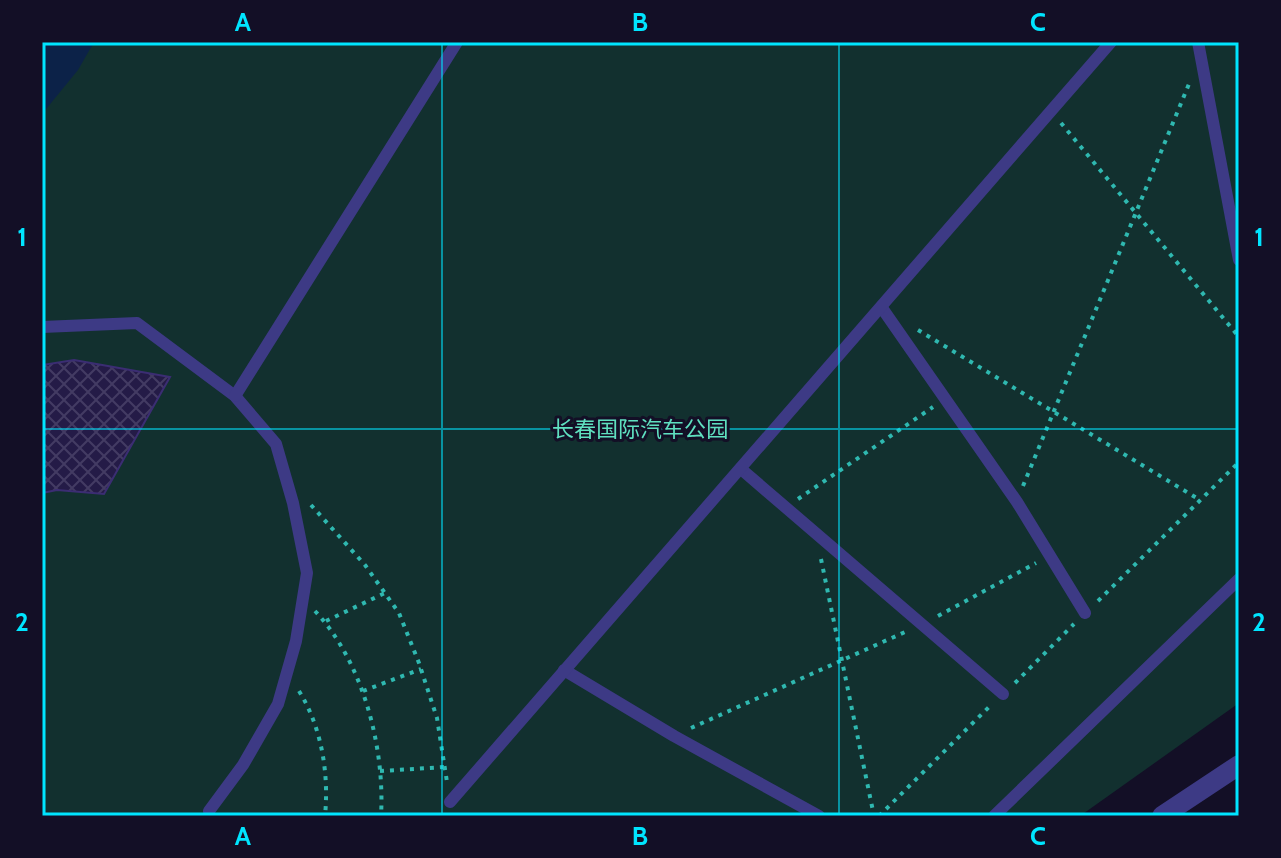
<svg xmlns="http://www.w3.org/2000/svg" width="1281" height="858" viewBox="0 0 1281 858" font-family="Cabin,'Noto Sans SC',sans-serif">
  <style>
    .green { fill: #12302f }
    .water { fill: #0c2248 }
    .building { fill: url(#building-cross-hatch); stroke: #3b2d73; stroke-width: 2 }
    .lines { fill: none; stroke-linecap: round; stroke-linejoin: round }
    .path { stroke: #2fb8b0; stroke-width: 4; stroke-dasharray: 4 6; stroke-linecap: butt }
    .service { stroke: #3d3a85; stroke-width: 12 }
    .tertiary { stroke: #3d3a85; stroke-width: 20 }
    .grid { fill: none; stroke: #00e5ff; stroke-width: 2; stroke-opacity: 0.55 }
    .labels { text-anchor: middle; stroke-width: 6; stroke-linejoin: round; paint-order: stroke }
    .park-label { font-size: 22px; fill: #5fe0c0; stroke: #130f26 }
    .neatline { fill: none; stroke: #00e5ff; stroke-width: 3 }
    .grid-label { font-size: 26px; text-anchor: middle; font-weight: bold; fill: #00e5ff }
  </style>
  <defs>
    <pattern id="building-cross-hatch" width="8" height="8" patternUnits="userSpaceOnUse" patternTransform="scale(2)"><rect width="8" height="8" fill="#241b47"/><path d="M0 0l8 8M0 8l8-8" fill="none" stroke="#433b63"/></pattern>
  </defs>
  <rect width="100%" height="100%" fill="#130f26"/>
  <path class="green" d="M42 42H1239V703L1080 816H42Z"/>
  <path class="water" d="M42 42H94L78 70 42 114Z"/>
  <path class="building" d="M74 360 170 377 104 494 57 490 42 493V365Z"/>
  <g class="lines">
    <g class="path">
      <path d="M1061 123 1239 337"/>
      <path d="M918 330 1200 500"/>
      <path d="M1023 486 1189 84"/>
      <path d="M798 499 933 407"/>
      <path d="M311 505 365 565 399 613 419 663 437 718 447 782"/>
      <path d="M821 559 874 816"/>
      <path d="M1098 601 1239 462"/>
      <path d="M315 611C363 662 385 747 381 816"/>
      <path d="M938 616 1036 563"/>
      <path d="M326 621 385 593"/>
      <path d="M1015 683 1074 624"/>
      <path d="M299 691C322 728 329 774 325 816"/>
      <path d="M363 691 421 669"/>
      <path d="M691 728 905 632"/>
      <path d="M380 771 445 767"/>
      <path d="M879 816 991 705"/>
    </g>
    <g class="service">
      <path d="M1198 42 1239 260"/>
      <path d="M882 308 1017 502 1085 613"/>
      <path d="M42 327 137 323 235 396 276 444 293 503 307 573 296 641 278 704 243 765 209 811"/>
      <path d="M235 396 457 42"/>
      <path d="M741 469 1003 694"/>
      <path d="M564 670 674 736 819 816"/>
      <path d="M450 802 1111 42"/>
      <path d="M994 816 1239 579"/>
    </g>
    <path class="tertiary" d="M1162 816 1239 765"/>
  </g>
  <path class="grid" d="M442 42V816M839 42V816M42 429H1239"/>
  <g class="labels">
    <g class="park-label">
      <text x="640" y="437">长春国际汽车公园</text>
    </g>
  </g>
  <rect width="1281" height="858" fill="none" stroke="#130f26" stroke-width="88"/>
  <rect x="44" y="44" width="1193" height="770" class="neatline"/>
  <g class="grid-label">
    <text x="243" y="31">A</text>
    <text x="640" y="31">B</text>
    <text x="1038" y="31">C</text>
    <text x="22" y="246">1</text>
    <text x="1259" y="246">1</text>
    <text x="22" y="631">2</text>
    <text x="1259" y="631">2</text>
    <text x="243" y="845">A</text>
    <text x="640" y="845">B</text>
    <text x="1038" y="845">C</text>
  </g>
</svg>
